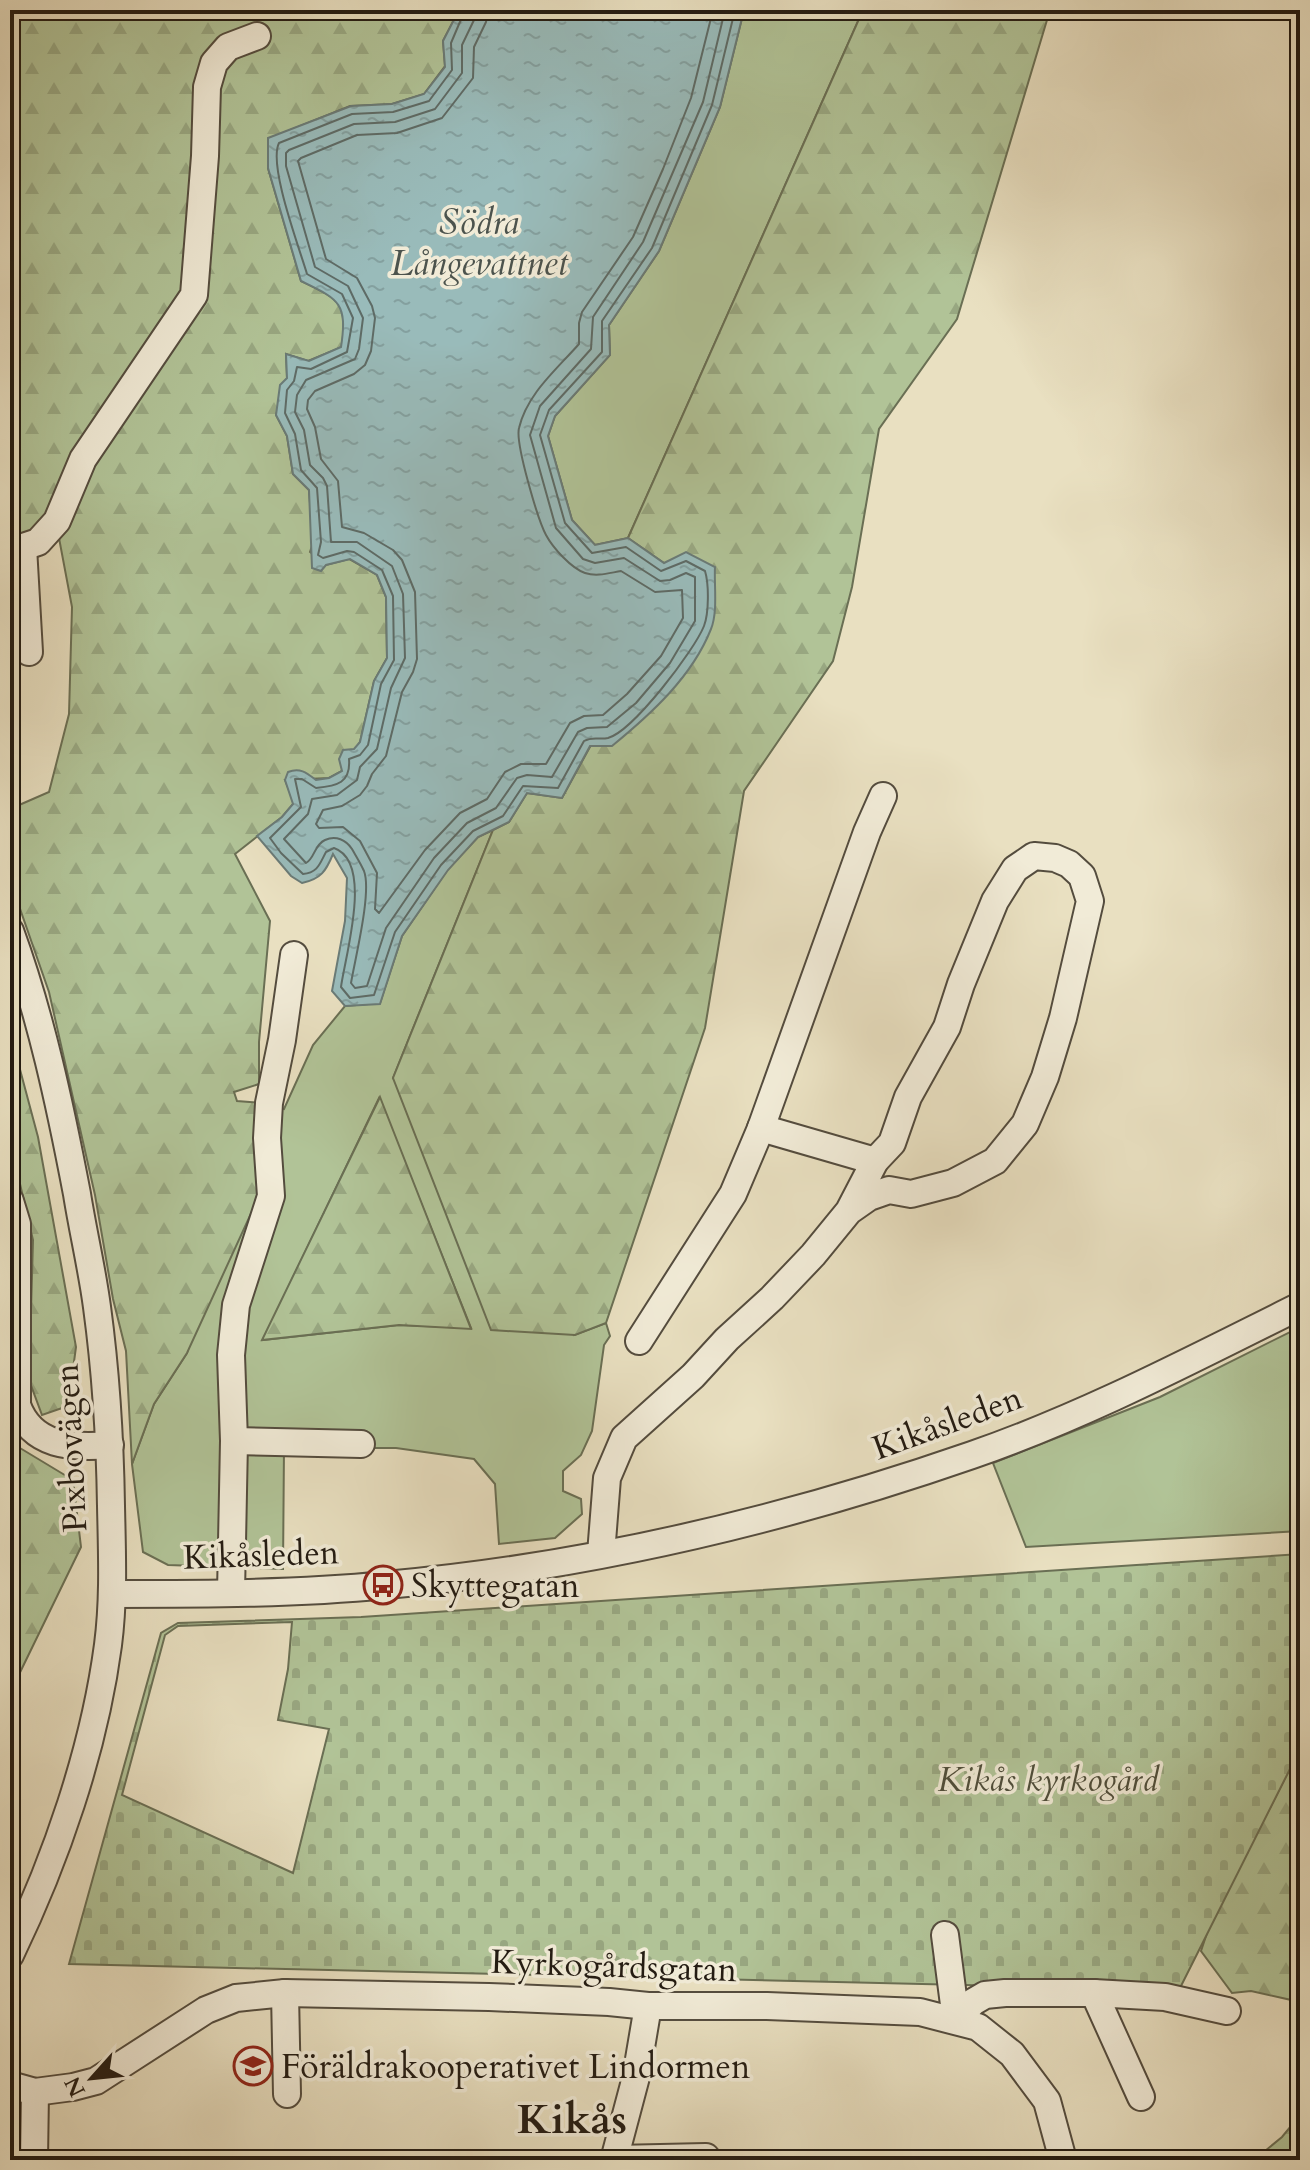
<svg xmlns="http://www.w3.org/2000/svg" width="1310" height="2170" viewBox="0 0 1310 2170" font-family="Cardo,serif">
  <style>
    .green { fill: #b1c397; stroke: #6a6f54; stroke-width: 2; fill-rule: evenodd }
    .forest { fill: url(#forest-firs); stroke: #6a6f54; stroke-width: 2 }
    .cemetery { fill: url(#cemetery-stones); stroke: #6a6f54; stroke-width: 2; fill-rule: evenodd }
    .water { fill: url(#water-ripples); stroke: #6a7b77; stroke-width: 2 }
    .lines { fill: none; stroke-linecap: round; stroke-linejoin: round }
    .shore { stroke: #5e6b66; stroke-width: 2 }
    .minor-casing { stroke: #544c3e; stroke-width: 30 }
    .minor { stroke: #f1ebd7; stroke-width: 26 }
    .labels { text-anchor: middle; stroke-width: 7; stroke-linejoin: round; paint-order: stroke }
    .street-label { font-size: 34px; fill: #231b12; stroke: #f1ebd7 }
    .poi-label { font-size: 34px; fill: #231b12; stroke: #f1ebd7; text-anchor: start }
    .park-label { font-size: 34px; font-style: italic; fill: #4e4d3a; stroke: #f1ebd7 }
    .water-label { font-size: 36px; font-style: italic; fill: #4c534d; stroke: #f1ebd7 }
    .district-label { font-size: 42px; font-weight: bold; fill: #231b12; stroke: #f1ebd7 }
  </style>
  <defs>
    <pattern id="forest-firs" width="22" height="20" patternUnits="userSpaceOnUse" patternTransform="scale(2)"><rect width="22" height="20" fill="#b1c397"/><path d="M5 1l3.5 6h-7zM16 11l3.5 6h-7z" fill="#98a781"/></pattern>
    <pattern id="cemetery-stones" width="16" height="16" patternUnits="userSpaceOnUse" patternTransform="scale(2)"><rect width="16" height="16" fill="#b1c397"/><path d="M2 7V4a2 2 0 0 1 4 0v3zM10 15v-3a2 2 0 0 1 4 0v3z" fill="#98a781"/></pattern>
    <pattern id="water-ripples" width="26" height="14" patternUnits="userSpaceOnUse" patternTransform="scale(2)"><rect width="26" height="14" fill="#99bbba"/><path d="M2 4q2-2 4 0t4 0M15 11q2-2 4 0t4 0" fill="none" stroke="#84a09f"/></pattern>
  </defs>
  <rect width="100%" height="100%" fill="#e9e0c1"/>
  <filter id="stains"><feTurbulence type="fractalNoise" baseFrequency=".0025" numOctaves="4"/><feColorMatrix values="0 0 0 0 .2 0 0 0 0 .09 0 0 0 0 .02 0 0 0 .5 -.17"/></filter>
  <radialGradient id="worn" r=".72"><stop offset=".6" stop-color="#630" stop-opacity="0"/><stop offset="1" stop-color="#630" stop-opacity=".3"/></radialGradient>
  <g class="green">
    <path d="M744 10H863L628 538 595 545 572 520 548 436 555 416 610 355 609 325 659 251 720 107Z"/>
    <path d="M493 830 393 1078 574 1335 606 1323 610 1336 604 1345 592 1431 581 1455 563 1471V1491L581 1499 582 1514 555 1538 499 1544 495 1484 474 1459 396 1448H284L283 1569 168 1565 143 1552 132 1464 154 1404 187 1353 264 1103 284 1109 313 1045 345 1006 380 1003 402 936 448 869 478 837ZM379 1098 471 1328 399 1325 263 1340Z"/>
    <path d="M1300 1327V1531L1026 1547 993 1463 1160 1397Z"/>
  </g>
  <g class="forest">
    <path d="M10 10H459L443 41 445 66 424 94 392 104 350 106 268 139V168L301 281C340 300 347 301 342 347L308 361 286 354 287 378 276 415 287 436 293 474 309 490 313 543 310 552 326 565 349 559 377 575 386 597 387 658 374 681 360 742 342 771 329 778 285 780 294 803 282 817 235 854 270 921 259 1042V1084L234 1092 237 1101 264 1103 259 1196 187 1353 154 1404 132 1464 126 1351 113 1299 95 1195 49 992 10 880V809L49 792 69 714 72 607 59 538H10Z"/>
    <path d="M863 10H1050L957 319 879 429 852 587 833 661 744 791 705 1028 606 1323 575 1335 491 1330 393 1078 493 830 509 822 527 793 562 798 591 745 664 563 628 538Z"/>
    <path d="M10 1032 38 1137 76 1347 68 1406 42 1415 29 1380 33 1240 17 1171 10 1164Z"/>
    <path d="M380 1097 471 1329 399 1325 262 1340Z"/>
    <path d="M10 1442 73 1480 81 1547 10 1693Z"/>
    <path d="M1300 1749V2015L1291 2000 1251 1991 1232 1993 1201 1951 1209 1927Z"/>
    <path d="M1300 2115V2160H1254L1282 2137Z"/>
  </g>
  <path class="cemetery" d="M1300 1554V1749L1179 1990 69 1964 161 1633 178 1623 361 1617ZM292 1622 288 1669 278 1720 329 1729 293 1873 122 1795 165 1635 178 1626Z"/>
  <path class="water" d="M459 10H744L720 107 659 251 609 325 610 355 555 416 548 436 572 520 595 545 628 538 664 563 686 552 715 567C714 585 718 612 711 629 692 677 651 714 612 746H590L562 798 527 793 509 822 478 837 448 870 402 936 380 1004 345 1006 332 991 345 921 347 878 333 854C326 871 321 879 302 883L291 876 257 836 282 817 293 804 285 780 288 772C300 767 307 773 316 780L329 778 342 771 339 759 343 750 354 749 360 742 374 681 387 658 386 597 377 575 350 559 326 565 321 571 312 568 309 490 293 474 287 436 276 415 280 385 287 378 286 354 309 361 341 347C348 302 338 299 301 281L268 168V138L351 106 392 104 424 94 445 67 443 41Z"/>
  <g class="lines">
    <g class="shore">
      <path d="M465 10 451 43 452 70 429 101 393 112 352 114 279 143C268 165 299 247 307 274L342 294 353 318 347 352 311 369 297 367 294 381 287 390 285 413 295 434 301 470 317 488 321 542 318 555 323 558 347 551 354 552 382 570 393 596 394 660 381 684 368 745 360 755 349 759C351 783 337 786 316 788L302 779H295L301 807 270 838 281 853 303 874C318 873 320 863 326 852L334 848C374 862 345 956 341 987L350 998 374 995 395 932 441 865 473 831 503 816 523 786 558 788 584 741C593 736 599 740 608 738 633 731 694 651 704 626 709 613 709 584 705 571L686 561 661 571 626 547 592 553 565 523 540 435 549 410 602 352V321L652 248 712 105 735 10"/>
      <path d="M475 10 474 20 462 45V73L435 109 395 122 354 124 289 150 286 153V166L315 267 348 286 363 318 359 349 355 359 306 380 297 395 295 412 304 430 310 465 323 478 327 486 331 542H357L392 566 403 594 405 658 391 688 377 749 360 767 357 780 337 795 312 799 308 814 284 839 306 863C315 858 314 845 325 840 336 835 346 840 352 849 356 856 361 864 364 871 372 892 355 959 351 983L355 988 367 986 386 928 434 858 467 823 496 808 517 778 527 775 552 777 578 732 587 728 607 727 636 703 670 663 695 621V577L686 573 670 580 660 581 624 558 595 563 583 559 556 528 530 435 540 406 591 349 593 317 643 242 703 102 725 10"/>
      <path d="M488 10 486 22 474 47 473 78 442 118 397 133 357 135 301 158 298 161 326 259 357 278 372 306 375 318 371 351 365 365 354 374 315 391 308 400 307 409 315 427 321 459 338 481 342 527 364 533 393 550 402 560 415 592 417 659 413 672 402 692 386 756 372 774 367 786 360 795 342 806 323 810 316 824 319 828 343 827 360 841 377 873 375 909 379 913 425 850 460 813 487 799 505 772 521 764H546L570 723 584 716 603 715 627 694 661 656 683 618 682 590 655 592 621 571C609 573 597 577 585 573 571 568 553 548 546 535 538 520 515 443 519 428 527 394 556 370 579 344V323L582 312 633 237 663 169 691 98 713 10"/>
    </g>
    <defs>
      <g id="minor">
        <path d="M23 547 29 652"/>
        <path d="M10 548 17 549 38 542 57 521 83 459 194 295 205 156 207 87 214 63 228 47 257 36"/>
        <path d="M10 931C41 1016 60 1105 77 1194 83 1232 92 1269 97 1307 106 1373 110 1440 111 1506 112 1553 114 1599 108 1645 94 1750 56 1860 10 1955"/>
        <path d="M761 1128 875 1161"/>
        <path d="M10 1201 17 1224V1405C32 1447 72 1448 110 1445"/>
        <path d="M639 1341 733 1194 761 1128 867 832 883 796"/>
        <path d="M234 1441 361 1444"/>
        <path d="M601 1554 607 1478 624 1438 693 1376 727 1339 772 1298 813 1255 849 1211 875 1161 892 1143 908 1097 947 1027 961 984 995 901 1015 869 1034 856 1055 858 1069 864 1082 876 1090 901 1063 1018 1045 1077 1025 1124 995 1161 953 1183 911 1194 889 1190 869 1197 849 1211"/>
        <path d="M231 1593 234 1441 231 1355 236 1305 271 1196 267 1138 269 1103 282 1040 294 955"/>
        <path d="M112 1594C203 1594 295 1594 386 1585 586 1567 782 1521 972 1455 1085 1416 1193 1359 1300 1306"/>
        <path d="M945 1935 956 2020"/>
        <path d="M285 1993 287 2094"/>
        <path d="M1094 1993 1141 2097"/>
        <path d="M956 2020 973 2002 985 1995 1005 1993H1094L1165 1997 1227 2011"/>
        <path d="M10 2085 35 2092 73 2087 96 2081 206 2010 236 1998 285 1993 489 1997 609 2002 648 2006H767L920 2012 978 2027 1012 2054 1047 2101 1063 2160"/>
        <path d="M615 2159 706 2157"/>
        <path d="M34 2160 35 2092"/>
        <path d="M614 2160 636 2077 648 2006"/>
      </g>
    </defs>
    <use href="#minor" class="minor-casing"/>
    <use href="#minor" class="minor"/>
  </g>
  <defs>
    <symbol id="bus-ring" viewBox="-11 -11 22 22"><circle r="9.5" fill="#f1ebd7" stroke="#8f2418" stroke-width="1.5"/><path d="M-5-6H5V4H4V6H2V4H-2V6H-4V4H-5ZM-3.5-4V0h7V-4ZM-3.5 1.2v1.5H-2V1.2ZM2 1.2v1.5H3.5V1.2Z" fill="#8f2418"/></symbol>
    <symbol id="school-ring" viewBox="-11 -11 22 22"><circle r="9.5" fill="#f1ebd7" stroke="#8f2418" stroke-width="1.5"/><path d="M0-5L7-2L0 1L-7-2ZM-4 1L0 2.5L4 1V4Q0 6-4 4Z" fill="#8f2418"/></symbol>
  </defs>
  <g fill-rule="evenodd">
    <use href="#bus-ring" x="361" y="1563" width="44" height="44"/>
    <use href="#school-ring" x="231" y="2044" width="44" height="44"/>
  </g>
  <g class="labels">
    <g class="street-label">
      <text transform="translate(947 1422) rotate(-20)" y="12">Kikåsleden</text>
      <text transform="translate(70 1448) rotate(-93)" y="12">Pixbovägen</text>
      <text transform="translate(261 1554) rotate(-2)" y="12">Kikåsleden</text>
      <text transform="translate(614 1965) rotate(2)" y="12">Kyrkogårdsgatan</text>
    </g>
    <g class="poi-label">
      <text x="411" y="1597">Skyttegatan</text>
      <text x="281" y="2078">Föräldrakooperativet Lindormen</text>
    </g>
    <g class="park-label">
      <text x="1048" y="1791">Kikås kyrkogård</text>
    </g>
    <g class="water-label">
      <text x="479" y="234">Södra<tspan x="479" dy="41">Långevattnet</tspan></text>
    </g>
    <g class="district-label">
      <text x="572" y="2133">Kikås</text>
    </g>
  </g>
  <rect width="1310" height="2170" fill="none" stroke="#e9e0c1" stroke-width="40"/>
  <rect x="12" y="12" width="1286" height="2146" fill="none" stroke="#231b12" stroke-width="4"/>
  <rect x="20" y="20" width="1270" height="2130" fill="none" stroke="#231b12" stroke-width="2"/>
  <g transform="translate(92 2078) rotate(243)" stroke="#f1ebd7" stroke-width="6" paint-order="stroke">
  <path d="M0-6L14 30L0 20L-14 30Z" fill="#231b12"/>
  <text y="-12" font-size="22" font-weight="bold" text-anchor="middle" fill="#231b12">N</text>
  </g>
  <rect width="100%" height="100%" filter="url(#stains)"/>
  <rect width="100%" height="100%" fill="url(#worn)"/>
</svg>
